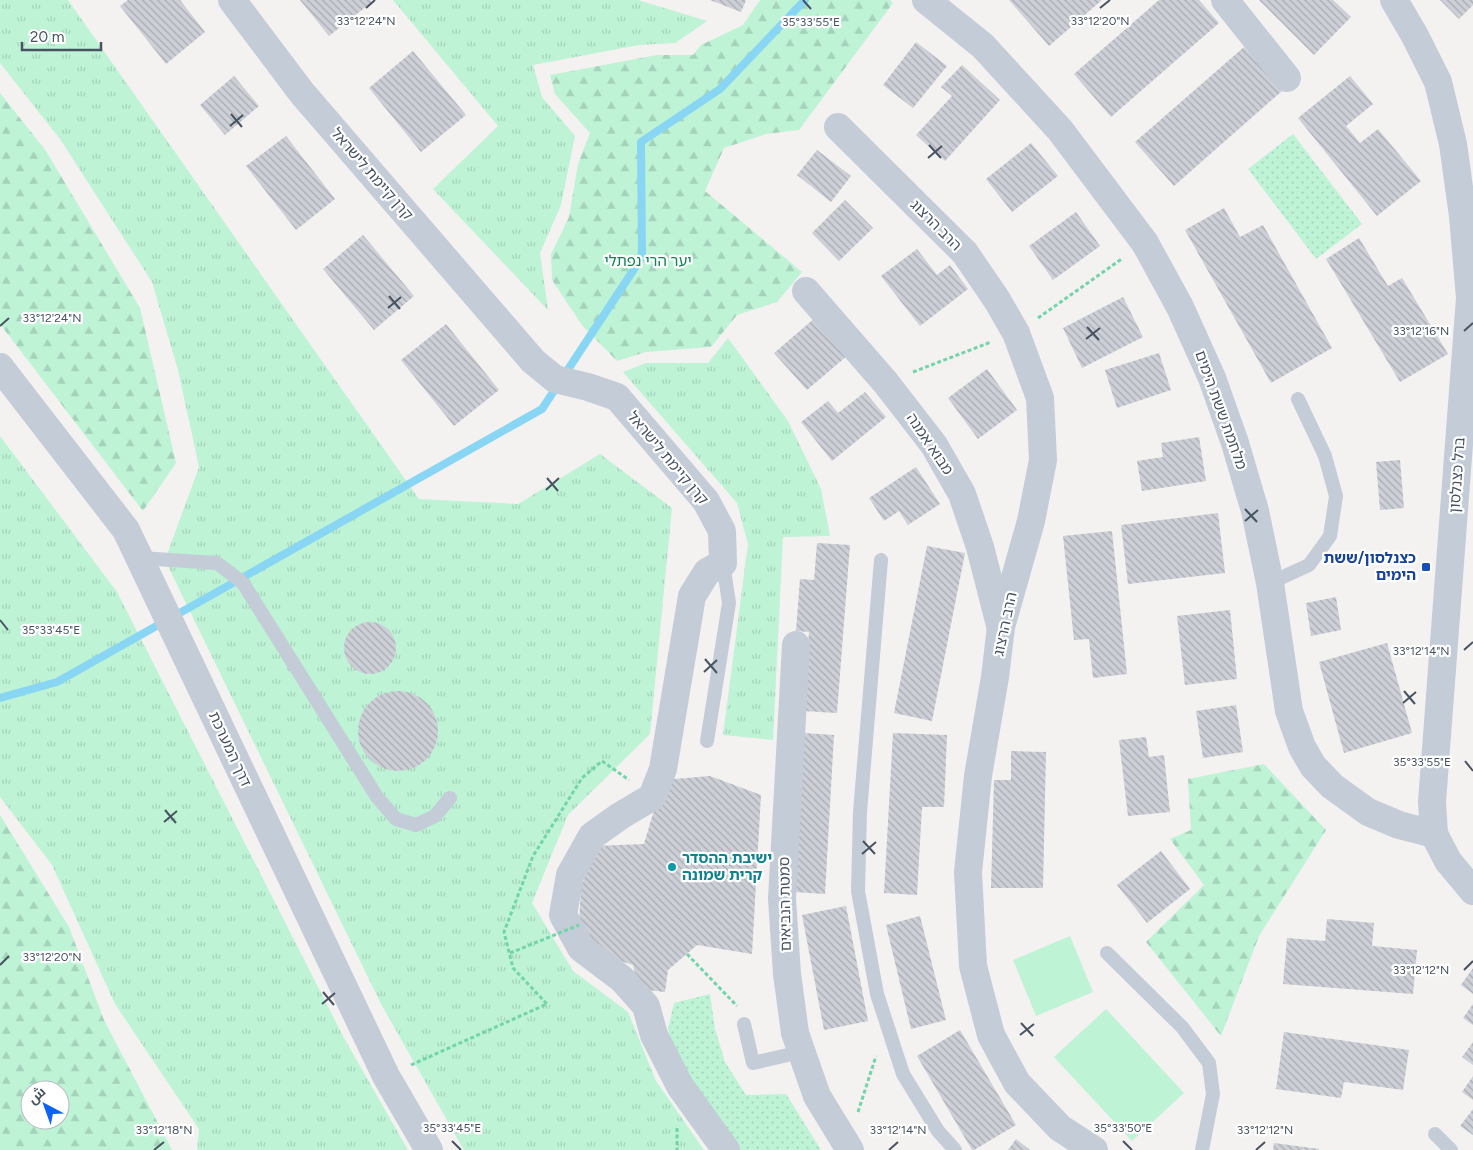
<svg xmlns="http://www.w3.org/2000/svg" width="1473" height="1150" viewBox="0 0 1473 1150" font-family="Figtree,Cairo,'Noto Sans Hebrew',sans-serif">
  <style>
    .grass { fill: url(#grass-tufts) }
    .forest { fill: url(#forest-firs); fill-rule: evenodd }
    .park { fill: url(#park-dots) }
    .pitch { fill: #bef3d6 }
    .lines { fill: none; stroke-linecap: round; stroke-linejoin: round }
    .stream { stroke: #88d6f3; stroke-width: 8 }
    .building { fill: url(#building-back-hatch) }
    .path { stroke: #73d4aa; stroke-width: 3; stroke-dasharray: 4 2.5; stroke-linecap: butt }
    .lane { stroke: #c4ccd7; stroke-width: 14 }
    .street { stroke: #c4ccd7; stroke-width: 28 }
    .path-bridge { stroke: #73d4aa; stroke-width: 3; stroke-dasharray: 4 2.5; stroke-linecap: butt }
    .ticks { fill: none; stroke: #475360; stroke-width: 2 }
    .transit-dot { fill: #1a4fb4; stroke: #fff; stroke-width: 2 }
    .culture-dot { fill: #0f9aa8; stroke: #fff; stroke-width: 2 }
    .labels { text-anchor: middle; stroke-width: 4.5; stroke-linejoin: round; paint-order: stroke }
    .street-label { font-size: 15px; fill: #475360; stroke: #fff }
    .park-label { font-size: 15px; fill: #118351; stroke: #fff }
    .transit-label { font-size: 15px; font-weight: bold; fill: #164399; stroke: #fff; text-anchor: end }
    .culture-label { font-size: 15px; font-weight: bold; fill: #0d838f; stroke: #fff; text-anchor: start }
    .ticks-label { font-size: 12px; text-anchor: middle; fill: #475360; stroke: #fff; stroke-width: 4.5; stroke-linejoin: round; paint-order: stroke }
  </style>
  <defs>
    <pattern id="grass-tufts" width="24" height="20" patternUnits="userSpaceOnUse" patternTransform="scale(1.25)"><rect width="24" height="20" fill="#bef3d6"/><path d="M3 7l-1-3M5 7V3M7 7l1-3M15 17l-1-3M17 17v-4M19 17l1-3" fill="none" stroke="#a5d2ba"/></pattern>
    <pattern id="forest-firs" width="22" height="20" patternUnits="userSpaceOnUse" patternTransform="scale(1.25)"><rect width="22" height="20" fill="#bef3d6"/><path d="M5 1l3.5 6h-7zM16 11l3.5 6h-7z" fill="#a5d2ba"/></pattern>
    <pattern id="park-dots" width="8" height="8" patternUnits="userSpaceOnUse" patternTransform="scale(1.25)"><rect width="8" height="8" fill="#bef3d6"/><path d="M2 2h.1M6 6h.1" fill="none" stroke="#a5d2ba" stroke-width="1.8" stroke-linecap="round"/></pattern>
    <pattern id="building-back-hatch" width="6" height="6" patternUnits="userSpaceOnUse" patternTransform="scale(1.25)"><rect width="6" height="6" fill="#cdd0d6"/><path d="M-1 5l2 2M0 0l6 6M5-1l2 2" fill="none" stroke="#a8abb1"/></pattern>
  </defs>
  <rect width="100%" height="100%" fill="#f4f1f1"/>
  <g class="grass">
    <path d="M0 0H68L419 499 518 504 600 454 672 508 650 734 568 815 532 903 573 971 628 1012 656 1081 704 1150H464L381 1004 165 560 199 467 178 370 152 282 60 139 0 63Z"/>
    <path d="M393 0H638L707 21 675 43 639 45 533 65 542 97 575 136 561 205 540 253 548 310 433 189 498 126Z"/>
    <path d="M728 338 788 421 821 489 830 536 783 537 773 740 723 735 748 544 737 503 623 372 646 363H708Z"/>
    <path d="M0 436 117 592 344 1038 408 1150H197L199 1129 115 1004 52 865 0 797Z"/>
  </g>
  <g class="forest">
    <path d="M760 0H890L893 3 799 130 766 134 724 148 705 191 802 272 777 302 737 315 711 347 646 352 617 361 582 325 552 280 551 254 569 217 578 164 590 133 555 94 550 75 657 55H693L701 45 743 25Z"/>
    <path d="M0 93 46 151 140 308 176 463 143 511 0 324Z"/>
    <path d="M1264 764 1326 830 1259 936 1221 1036 1146 942 1204 885 1170 839 1191 830 1188 779Z"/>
    <path d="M0 815 69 927 104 1020 172 1150H0ZM30 1090H60V1120H30Z"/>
  </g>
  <g class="park">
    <path d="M1293 134 1362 224 1316 259 1248 169Z"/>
    <path d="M710 994 715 1029 725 1062 746 1095 786 1094 821 1150H736L680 1072 668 1029 674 1003Z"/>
  </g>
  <g class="pitch">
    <path d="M1070 936 1093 992 1036 1016 1013 960Z"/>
    <path d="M1106 1009 1184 1093 1132 1141 1054 1057Z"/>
  </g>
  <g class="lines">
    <path class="stream" d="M0 698 57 682 542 409 642 257 641 142 720 89 805 0"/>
  </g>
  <g class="building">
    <path d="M128 0H180L205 32 166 64 120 6Z"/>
    <path d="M300 0H370L372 2 329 36Z"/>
    <path d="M710 0H746L741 12Z"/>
    <path d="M1009 0H1102L1049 46Z"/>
    <path d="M1159 0H1199L1219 23 1111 117 1074 74Z"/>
    <path d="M1259 0H1333L1351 17 1314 55Z"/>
    <path d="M1440 0H1473V5L1459 19Z"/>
    <path d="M916 42 947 66 913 108 883 85Z"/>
    <path d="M1244 47 1282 91 1174 186 1135 142Z"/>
    <path d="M413 51 466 115 421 152 369 88Z"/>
    <path d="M962 65 1000 100 945 161 916 135 952 96 941 87Z"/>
    <path d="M234 76 259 106 225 135 200 105Z"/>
    <path d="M1350 76 1373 104 1346 126 1360 143 1378 129 1421 181 1377 216 1298 118Z"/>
    <path d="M286 136 335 199 296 230 246 166Z"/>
    <path d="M1031 143 1058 176 1012 212 986 179Z"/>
    <path d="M817 150 851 176 831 202 797 175Z"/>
    <path d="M845 200 873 228 839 261 812 233Z"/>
    <path d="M1224 208 1240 237 1263 225 1332 348 1271 383 1185 230Z"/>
    <path d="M1076 212 1100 246 1053 280 1029 246Z"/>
    <path d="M363 235 414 296 374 330 323 269Z"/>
    <path d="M1359 238 1388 286 1402 278 1448 354 1400 382 1326 259Z"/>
    <path d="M917 249 937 275 950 265 968 289 920 326 881 276Z"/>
    <path d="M1123 297 1143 337 1082 368 1063 328Z"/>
    <path d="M816 317 848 355 807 390 774 353Z"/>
    <path d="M446 324 499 390 454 426 401 360Z"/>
    <path d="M1159 353 1171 390 1117 408 1105 370Z"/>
    <path d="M987 369 1017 410 978 439 948 398Z"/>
    <path d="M865 392 886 417 832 461 801 422 828 401 838 413Z"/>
    <path d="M1199 437 1206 481 1142 491 1137 461 1163 457 1161 443Z"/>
    <path d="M1400 460 1404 508 1380 510 1376 462Z"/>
    <path d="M916 467 940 504 908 525 899 511 884 521 869 498Z"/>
    <path d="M1218 513 1225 573 1128 584 1121 525Z"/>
    <path d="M1112 531 1127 674 1093 678 1089 639 1074 640 1063 536Z"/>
    <path d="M817 543 850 545 837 713 803 711 809 632 796 631 800 579 814 580Z"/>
    <path d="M927 546 965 553 932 721 894 713Z"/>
    <path d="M1336 597 1341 630 1311 636 1306 603Z"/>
    <path d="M1230 610 1237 679 1185 685 1177 616Z"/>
    <circle cx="370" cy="648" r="26"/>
    <path d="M1387 643 1412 733 1344 753 1319 662Z"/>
    <circle cx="398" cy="731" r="40"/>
    <path d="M1236 705 1243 752 1203 758 1196 711Z"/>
    <path d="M803 733 834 735 825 894 794 892Z"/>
    <path d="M893 733 947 735 944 807H922L917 895 884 893Z"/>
    <path d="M1146 737 1149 757 1164 755 1170 812 1128 816 1119 740Z"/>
    <path d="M1011 751 1046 752 1043 888H991L994 780H1011Z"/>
    <path d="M710 776 761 795 752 954 697 945 668 970 665 992 638 989 633 965 593 952 579 925 581 888 595 846 644 844 663 780Z"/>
    <path d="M1161 851 1190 889 1147 923 1117 885Z"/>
    <path d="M846 906 868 1021 824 1030 802 915Z"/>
    <path d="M920 916 946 1020 911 1029 886 925Z"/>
    <path d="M1327 919 1374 923 1372 946 1417 950 1413 994 1283 984 1287 938 1325 941Z"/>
    <path d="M1473 968V994L1461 985Z"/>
    <path d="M1473 1004V1025L1463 1018Z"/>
    <path d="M960 1030 1016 1125 974 1150H972L917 1056Z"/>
    <path d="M1284 1032 1409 1050 1403 1090 1344 1082 1341 1098 1276 1089Z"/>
    <path d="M1473 1042V1065L1462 1057Z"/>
    <path d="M1473 1076V1100L1462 1092Z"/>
    <path d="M1473 1109V1135L1460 1126Z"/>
    <path d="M1016 1139 1030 1150H1008Z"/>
    <path d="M1274 1143 1319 1149V1150H1273Z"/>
  </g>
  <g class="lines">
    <g class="path">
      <path d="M1038 318 1123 258"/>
      <path d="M913 372 991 342"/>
      <path d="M687 954 737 1006"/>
      <path d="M411 1065 547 1004 513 968 504 932 533 856 582 778 602 761 629 780"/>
      <path d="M858 1112 876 1056"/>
      <path d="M677 1128V1150"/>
    </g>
    <g class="lane">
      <path d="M140 558 217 563 243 583 377 797 396 819 416 825 435 816 450 798"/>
      <path d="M881 560 860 812 858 891 877 994 903 1074 938 1131 955 1150"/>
      <path d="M1270 583 1309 565 1330 536 1336 496 1325 456 1298 399"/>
      <path d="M707 741 729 603 723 563"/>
      <path d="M1107 953 1182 1027 1209 1063 1213 1094 1202 1150"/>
      <path d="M744 1024 753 1063 801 1052"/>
      <path d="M1435 1134 1451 1150"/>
    </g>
    <g class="street">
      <path d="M232 0 302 93 533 361 555 379 588 387 617 397 706 501 722 531 723 563 707 572 692 596 663 769 652 797 620 816 592 836 570 875 563 915 581 948 622 979 646 1006 654 1035 680 1086 726 1150"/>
      <path d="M926 0 983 46 1060 130 1145 243 1180 307 1212 378 1235 443 1255 511 1270 583 1289 711 1302 747 1313 766 1332 786 1368 812 1399 825 1434 834"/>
      <path d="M1225 0 1287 78"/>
      <path d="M1394 0 1415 36 1438 82 1453 144 1463 216 1470 298 1432 802 1434 834 1448 861 1473 891"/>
      <path d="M838 127 965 253 997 300 1016 333 1040 398 1043 460 1031 521 1001 627 995 677 978 776 968 872 973 966 991 1035 1017 1083 1060 1128 1094 1150"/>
      <path d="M806 291 886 383 934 445 962 494 980 547 1000 625"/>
      <path d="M0 367 126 530 386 1076 429 1150"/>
      <path d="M796 645 782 899 787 974 795 1033 817 1096 850 1150"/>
    </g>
    <path class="path-bridge" d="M510 953 579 925"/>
  </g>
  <path class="ticks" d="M803 0 811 9M366 8 375 0M1100 8 1110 0M231 114 242 127M230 126 243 115M929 145 941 158M928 158 942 146M389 296 400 309M388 308 401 297M0 326 9 318M1087 327 1099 340M1464 331 1473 323M1086 339 1100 328M547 478 558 491M546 490 559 478M1245 509 1257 522M1245 521 1258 510M0 620 8 630M1464 650 1473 642M705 659 717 673M704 672 717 660M1404 691 1415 704M1403 703 1416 692M1465 761 1473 771M165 810 176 823M164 822 177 811M863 841 875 854M862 854 876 842M0 965 9 956M1464 970 1473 961M323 992 334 1005M322 1004 335 993M1021 1023 1033 1036M1020 1035 1034 1024M452 1141 461 1150M1123 1141 1132 1150M154 1150 164 1142M889 1150 898 1142M1256 1150 1265 1142"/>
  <rect class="transit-dot" x="1421" y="562" width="10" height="10" rx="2.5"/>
  <circle class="culture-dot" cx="672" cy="867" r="5"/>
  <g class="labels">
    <g class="street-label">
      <text transform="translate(372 174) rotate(49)" y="5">קרן קיימת לישראל</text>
      <text transform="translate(936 225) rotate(45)" y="5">הרב הרצוג</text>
      <text transform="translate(1221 410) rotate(70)" y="5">מלחמת ששת הימים</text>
      <text transform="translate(930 444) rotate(56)" y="5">מבוא אמנה</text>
      <text transform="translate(668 458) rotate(50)" y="5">קרן קיימת לישראל</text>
      <text transform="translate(1457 475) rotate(-86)" y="5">ברל כצנלסון</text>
      <text transform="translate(1005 624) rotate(-78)" y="5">הרב הרצוג</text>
      <text transform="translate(230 749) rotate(65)" y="5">דרך המערכת</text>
      <text transform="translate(785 904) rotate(-91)" y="5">סמטת הנביאים</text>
    </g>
    <g class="park-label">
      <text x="648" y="266">יער הרי נפתלי</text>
    </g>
    <g class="transit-label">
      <text x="1416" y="563">כצנלסון/ששת<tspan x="1416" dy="17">הימים</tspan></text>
    </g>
    <g class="culture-label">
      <text x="682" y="863">ישיבת ההסדר<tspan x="682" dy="17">קרית שמונה</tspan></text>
    </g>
  </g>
  <g class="ticks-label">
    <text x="366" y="25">33°12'24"N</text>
    <text x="1100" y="25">33°12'20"N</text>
    <text x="811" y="26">35°33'55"E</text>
    <text x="52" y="322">33°12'24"N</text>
    <text x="1421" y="335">33°12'16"N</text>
    <text x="51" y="634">35°33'45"E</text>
    <text x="1421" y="655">33°12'14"N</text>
    <text x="1422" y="766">35°33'55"E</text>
    <text x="52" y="961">33°12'20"N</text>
    <text x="1421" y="974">33°12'12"N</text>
    <text x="452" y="1132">35°33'45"E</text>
    <text x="1123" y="1132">35°33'50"E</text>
    <text x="164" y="1134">33°12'18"N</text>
    <text x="898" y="1134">33°12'14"N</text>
    <text x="1265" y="1134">33°12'12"N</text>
  </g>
  <g transform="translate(45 1105) rotate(319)"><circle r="24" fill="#ffffff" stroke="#b5babf"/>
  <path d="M0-4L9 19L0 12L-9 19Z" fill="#0c62f3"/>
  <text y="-8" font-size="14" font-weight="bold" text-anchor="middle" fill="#475360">ش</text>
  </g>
  <path d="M22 42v8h79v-8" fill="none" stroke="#475360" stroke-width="2.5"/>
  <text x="30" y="42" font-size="15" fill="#475360" stroke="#ffffff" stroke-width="4" paint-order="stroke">20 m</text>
</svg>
